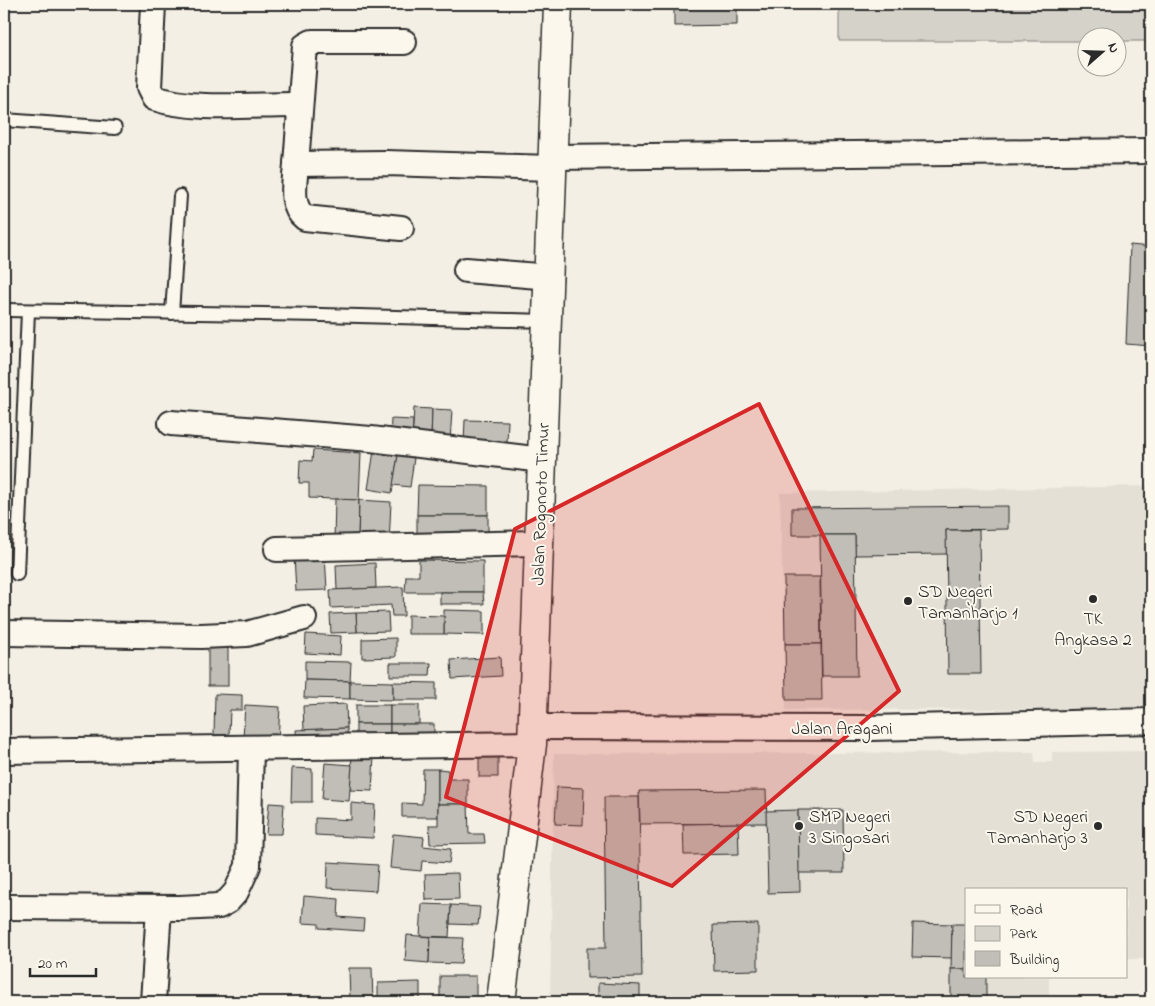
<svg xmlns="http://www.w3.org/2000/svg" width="1155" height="1006" viewBox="0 0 1155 1006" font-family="'Indie Flower',sans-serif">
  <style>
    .built { fill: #e4e0d6 }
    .green { fill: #d5d2c9; stroke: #807e7a }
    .building { fill: #c0beb6; stroke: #2b2b2b }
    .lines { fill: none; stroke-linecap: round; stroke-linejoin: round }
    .service-casing { stroke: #2b2b2b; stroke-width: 16 }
    .minor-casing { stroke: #2b2b2b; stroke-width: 28 }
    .secondary-casing { stroke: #2b2b2b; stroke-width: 31 }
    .service { stroke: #fbf7ec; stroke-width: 12 }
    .minor { stroke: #fbf7ec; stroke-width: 24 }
    .secondary { stroke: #fbf7ec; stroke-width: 28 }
    .marked { fill: #d62828; fill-opacity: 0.2; stroke: #d62828; stroke-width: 4; stroke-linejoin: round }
    .poi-dot { fill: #2b2b2b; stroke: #fbf7ec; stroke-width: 2 }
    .labels { text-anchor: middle; stroke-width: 4; stroke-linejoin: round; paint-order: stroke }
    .street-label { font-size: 18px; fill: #2b2b2b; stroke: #fbf7ec }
    .poi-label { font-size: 18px; fill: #2b2b2b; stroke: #fbf7ec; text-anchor: start }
  </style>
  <rect width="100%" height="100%" fill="#f3efe4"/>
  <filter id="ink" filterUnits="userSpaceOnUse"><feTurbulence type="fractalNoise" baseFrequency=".02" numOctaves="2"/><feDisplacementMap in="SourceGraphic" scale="10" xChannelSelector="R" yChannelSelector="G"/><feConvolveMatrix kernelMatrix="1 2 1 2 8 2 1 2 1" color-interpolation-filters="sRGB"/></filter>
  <g filter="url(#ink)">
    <g class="built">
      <path d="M1151 486V709L786 710 780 493Z"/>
      <path d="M1151 751V959H1126V890H966V977H1049V1002H550L554 754 1034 752 1035 762H1052V752Z"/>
    </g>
    <path class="green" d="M839 4H1151V41H1118V38H1088L1087 41H839Z"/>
    <g class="building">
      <path d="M674 4H737V25L674 26Z"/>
      <path d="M1130 245 1151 247V346L1126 344Z"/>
      <path d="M414 408 432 409 431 441 412 440Z"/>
      <path d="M432 409 452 410 450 442 431 441Z"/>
      <path d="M391 419 413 420 412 440 390 439Z"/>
      <path d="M465 420 508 421 507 443 464 442Z"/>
      <path d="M313 450 361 453 359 500 309 498V483H299L300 460 312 461Z"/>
      <path d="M374 451 398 455 392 493 368 489Z"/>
      <path d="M398 455 414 458 410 487 393 485Z"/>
      <path d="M418 485 488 486V515H417Z"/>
      <path d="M335 499 359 500 358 543 334 541Z"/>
      <path d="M359 500 391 502 389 544 358 543Z"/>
      <path d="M1008 506V529L946 530 947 554 855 555V535H792V508Z"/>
      <rect x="417" y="515" width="71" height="23"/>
      <path d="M946 530H979L981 674H948Z"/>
      <path d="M820 535H855L857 676H822Z"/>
      <path d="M325 555 327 590 296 591 294 556Z"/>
      <path d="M419 560 483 561V592H405L406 576H419Z"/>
      <path d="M375 563 376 588 337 590 336 565Z"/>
      <path d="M784 577H820L821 644H785Z"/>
      <path d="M403 587 404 616H392L391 605 331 608 330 590Z"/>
      <path d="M440 592H483L484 604H440Z"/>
      <path d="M444 610 484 611V635L444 634Z"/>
      <path d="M388 612 389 631 357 632 356 613Z"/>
      <path d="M356 613 357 632 331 633 330 614Z"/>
      <path d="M408 615 444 616V634H408Z"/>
      <path d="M306 634 341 636 340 655 305 653Z"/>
      <path d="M396 638V657L362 658V639Z"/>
      <path d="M785 644H821L822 700H786Z"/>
      <rect x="208" y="647" width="20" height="39"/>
      <path d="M500 657 501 676 452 679 451 660Z"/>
      <path d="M305 661 351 662 350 681 305 680Z"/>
      <path d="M390 663H431L430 676H390Z"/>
      <path d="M305 680 350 681V699L304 698Z"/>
      <path d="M350 681 393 682V700L350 699Z"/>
      <path d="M393 682 436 683V700H393Z"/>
      <path d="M215 694 242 695V710H230L229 735H214Z"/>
      <path d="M346 704 347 728 304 730 303 706Z"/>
      <path d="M245 705 280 707 278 741 243 738Z"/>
      <rect x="356" y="705" width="34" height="19"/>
      <rect x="390" y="705" width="29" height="19"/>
      <rect x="356" y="724" width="34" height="18"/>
      <rect x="390" y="724" width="44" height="18"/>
      <path d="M347 728 348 742 297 744 296 730Z"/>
      <path d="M352 754 374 756 372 791 350 790Z"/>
      <rect x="479" y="755" width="19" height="22"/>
      <path d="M325 763 352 765 349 801 322 799Z"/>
      <path d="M292 768 312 769V802H291Z"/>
      <path d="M423 769H438V817H402V803L422 804Z"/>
      <path d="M438 769 448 770V779H468V804H438Z"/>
      <path d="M557 787 584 788 583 825 555 824Z"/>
      <path d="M766 790 767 823 640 824 639 791Z"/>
      <path d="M604 797H639L642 977 587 978V948H606Z"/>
      <path d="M269 803 284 804 282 834H266Z"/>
      <path d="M351 803 375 805 373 838 315 835V818L351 820Z"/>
      <path d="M438 804H468L469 834H484L485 843 430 844 429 825H438Z"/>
      <path d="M798 810 800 892 768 893 766 811Z"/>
      <path d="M798 810H843L844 873H799Z"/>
      <path d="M738 823 739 854 684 855 683 824Z"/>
      <path d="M393 834 424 837 423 846 451 849 449 863 422 861 421 871 390 868Z"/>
      <path d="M328 862 378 865 376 891 327 888Z"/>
      <path d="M458 873 459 899 426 900 425 874Z"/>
      <path d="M304 896 339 899 338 917 364 919 363 931 319 928V924L302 923Z"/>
      <path d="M422 904 451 905 449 937 420 936Z"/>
      <path d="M451 905 480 907 478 925 450 924Z"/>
      <path d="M913 923 952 924V958L912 957Z"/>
      <path d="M758 924V970L714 971 713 925Z"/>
      <path d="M952 924H966V969H951Z"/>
      <path d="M407 935 430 937 429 963 405 961Z"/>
      <path d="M430 937 463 938 461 964 429 963Z"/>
      <path d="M349 968H372L373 1002H350Z"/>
      <path d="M951 969H966V977H986V1002H951Z"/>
      <rect x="440" y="976" width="36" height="22"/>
      <path d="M420 982V1002H378V983Z"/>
      <path d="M598 983 640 985V1002H598Z"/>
      <rect x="434" y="998" width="42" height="4"/>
    </g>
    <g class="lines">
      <defs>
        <g id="service">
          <path d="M4 120 115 128"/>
          <path d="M4 310 322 315 547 321"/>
          <path d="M172 313 180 196"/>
          <path d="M17 574 28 311"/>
        </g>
        <g id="minor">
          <path d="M153 4 149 88 154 98C197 112 256 104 300 105"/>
          <path d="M404 42H312L305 46 296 164 386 163 552 168"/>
          <path d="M553 157 1151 151"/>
          <path d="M296 164C295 182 289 206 305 218L401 228"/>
          <path d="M466 270 550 277"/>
          <path d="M171 423 371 439 542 460"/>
          <path d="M277 549 539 543"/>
          <path d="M4 633 201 636 247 634 304 618"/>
          <path d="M533 727 870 728 1151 721"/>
          <path d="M4 751 532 744"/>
          <path d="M4 907 180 908 219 906 228 901 236 892 248 866 251 749"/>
          <path d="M153 1002 159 908"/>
        </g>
        <path id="secondary" d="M501 1002 532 744 558 4"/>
      </defs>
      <use href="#service" class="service-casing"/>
      <use href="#minor" class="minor-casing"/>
      <use href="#secondary" class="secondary-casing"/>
      <use href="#service" class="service"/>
      <use href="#minor" class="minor"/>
      <use href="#secondary" class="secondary"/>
    </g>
  </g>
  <path class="marked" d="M759 404 899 691 672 886 446 797 515 529Z"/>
  <g class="poi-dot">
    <circle cx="1093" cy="599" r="5"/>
    <circle cx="908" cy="601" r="5"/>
    <circle cx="799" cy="826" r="5"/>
    <circle cx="1098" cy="826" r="5"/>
  </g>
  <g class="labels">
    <g class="street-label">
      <text transform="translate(540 504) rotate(-88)" y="6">Jalan Rogonoto Timur</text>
      <text x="842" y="734">Jalan Aragani</text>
    </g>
    <g class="poi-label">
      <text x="918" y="597">SD Negeri<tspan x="918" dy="21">Tamanharjo 1</tspan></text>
      <text x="1093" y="624" text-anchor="middle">TK<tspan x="1093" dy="21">Angkasa 2</tspan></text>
      <text x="809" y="822">SMP Negeri<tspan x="809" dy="21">3 Singosari</tspan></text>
      <text x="1088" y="822" text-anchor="end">SD Negeri<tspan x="1088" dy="21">Tamanharjo 3</tspan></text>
    </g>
  </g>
  <rect width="1155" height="1006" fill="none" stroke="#fbf7ec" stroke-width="20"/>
  <rect x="10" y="10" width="1135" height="986" fill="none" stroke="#2b2b2b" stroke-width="2" filter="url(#ink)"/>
  <rect x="965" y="888" width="162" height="90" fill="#fbf7ec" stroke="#a8a59f"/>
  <rect x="975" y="905" width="25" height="8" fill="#fbf7ec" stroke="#a8a59f"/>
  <text x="1010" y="914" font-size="15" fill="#2b2b2b">Road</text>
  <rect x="975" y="926" width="25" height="15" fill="#d5d2c9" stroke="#a8a59f"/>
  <text x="1010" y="938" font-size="15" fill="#2b2b2b">Park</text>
  <rect x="975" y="951" width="25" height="15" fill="#c0beb6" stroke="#a8a59f"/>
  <text x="1010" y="964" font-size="15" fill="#2b2b2b">Building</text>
  <g transform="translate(1102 52) rotate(70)"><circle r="24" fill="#fbf7ec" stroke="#a8a59f"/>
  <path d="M0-4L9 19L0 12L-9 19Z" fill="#2b2b2b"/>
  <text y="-8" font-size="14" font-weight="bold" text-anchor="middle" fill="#2b2b2b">N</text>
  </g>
  <path d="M30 968v8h66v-8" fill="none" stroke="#2b2b2b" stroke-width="2.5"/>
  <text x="38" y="968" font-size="15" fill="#2b2b2b" stroke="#fbf7ec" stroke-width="4" paint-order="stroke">20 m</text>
</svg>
